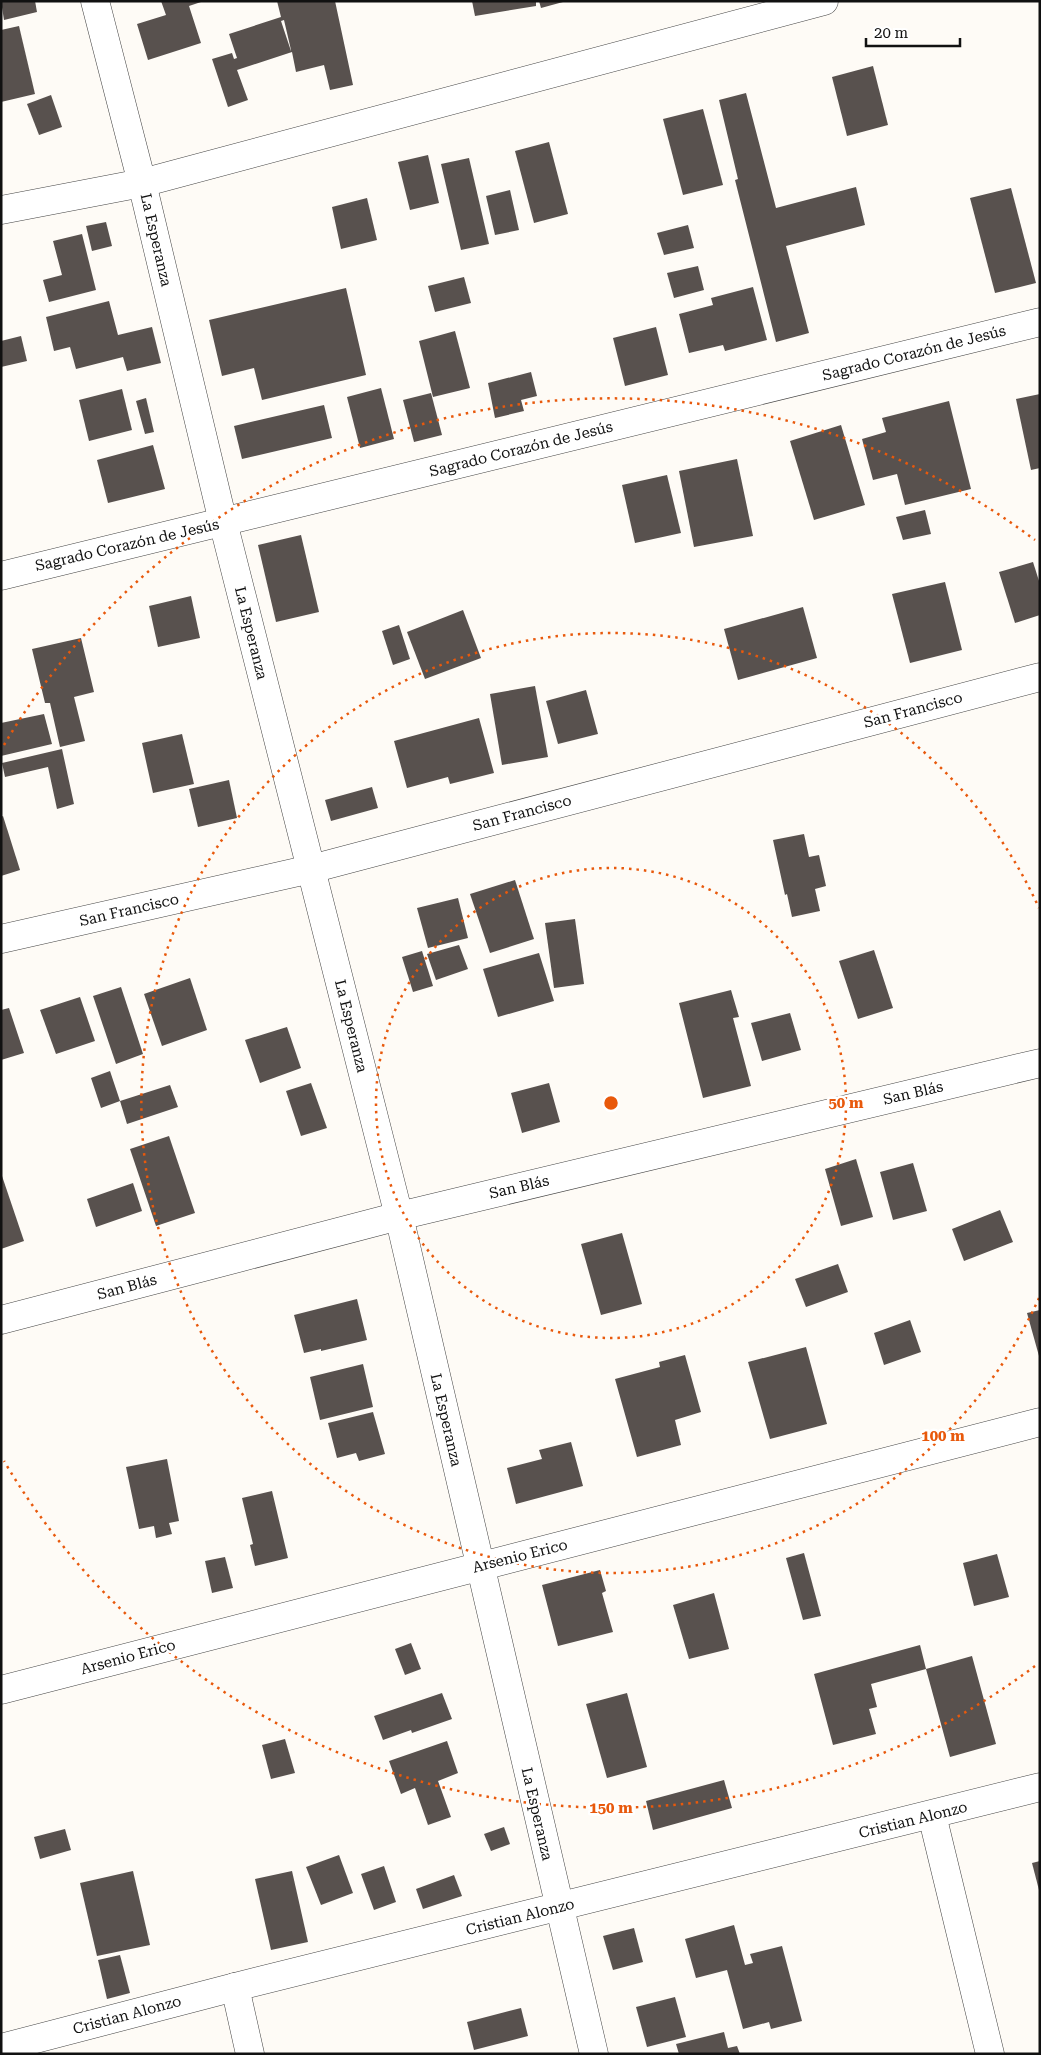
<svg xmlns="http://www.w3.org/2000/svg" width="1041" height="2055" viewBox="0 0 1041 2055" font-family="'Roboto Serif',serif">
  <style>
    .building { fill: #58514e; fill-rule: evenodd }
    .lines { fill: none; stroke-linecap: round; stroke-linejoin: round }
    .minor-casing { stroke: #444; stroke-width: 29 }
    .tertiary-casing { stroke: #444; stroke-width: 29 }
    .minor { stroke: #fff; stroke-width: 28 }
    .tertiary { stroke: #fff; stroke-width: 28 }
    .ring { fill: none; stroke: #e8590c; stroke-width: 2.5; stroke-dasharray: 2.5 5 }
    .labels { text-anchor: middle; stroke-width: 5; stroke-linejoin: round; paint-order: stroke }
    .street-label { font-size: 15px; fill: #111; stroke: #fff }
    .centre { fill: #e8590c; stroke: #fff; stroke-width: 2.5 }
    .ring-label { font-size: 15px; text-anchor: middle; font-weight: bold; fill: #e8590c; stroke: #fff; stroke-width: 5; stroke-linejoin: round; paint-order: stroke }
  </style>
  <rect width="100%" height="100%" fill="#fefbf6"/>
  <g class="building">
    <path d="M1 1H35L37 12 4 20Z"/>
    <path d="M161 1H204L189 6 201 43 148 60 137 24 166 15Z"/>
    <path d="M277 1H335L353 85 330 90 324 65 296 72 292 52 237 70 248 100 228 107 212 59 232 53 234 59 237 58 229 34 281 17ZM284 20 291 50V51L281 21Z"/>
    <path d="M472 1H536V6L475 16Z"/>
    <path d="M539 1H563V2L541 8Z"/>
    <path d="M19 26 35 94 1 102V30Z"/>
    <path d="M873 66 888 125 847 136 832 77Z"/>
    <path d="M746 93 776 208 856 187 865 225 786 246 809 333 776 342 735 180 738 179 719 100Z"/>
    <path d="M51 95 62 127 39 135 27 104Z"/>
    <path d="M703 109 723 185 683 195 663 119Z"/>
    <path d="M549 142 568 214 534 223 515 151Z"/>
    <path d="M428 155 439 203 410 210 398 162Z"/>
    <path d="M469 158 489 244 461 250 441 164Z"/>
    <path d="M1011 188 1036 283 995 293 970 198Z"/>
    <path d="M510 190 519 230 495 235 486 196Z"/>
    <path d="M367 198 377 240 341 249 332 207Z"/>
    <path d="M106 222 112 246 92 251 86 226Z"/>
    <path d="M688 225 694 248 664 255 657 233Z"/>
    <path d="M82 234 96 290 49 302 43 280 62 275 53 241Z"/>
    <path d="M698 266 704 290 674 298 667 273Z"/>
    <path d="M464 277 471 303 435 312 428 286Z"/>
    <path d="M753 287 767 340 725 351 723 345 689 353 679 314 713 305 711 298Z"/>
    <path d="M346 288 366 375 262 400 254 368 222 376 209 320Z"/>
    <path d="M109 301 118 335 152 327 161 363 127 371 123 357 76 369 70 347 54 351 46 317Z"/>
    <path d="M656 327 668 375 625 386 613 338Z"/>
    <path d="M455 331 470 388 433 397 419 341Z"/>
    <path d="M21 336 27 361 1 367V341Z"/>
    <path d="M531 372 537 396 521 400 524 411 495 418 488 383Z"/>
    <path d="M381 388 394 439 360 448 347 397Z"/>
    <path d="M122 389 132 430 89 441 79 400Z"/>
    <path d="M431 393 442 435 414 442 403 400Z"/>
    <path d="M1040 394V468L1031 470 1016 399Z"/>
    <path d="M146 398 154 432 145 434 136 401Z"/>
    <path d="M949 401 971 489 905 505 897 474 873 480 862 439 886 432 882 418Z"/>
    <path d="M324 405 332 438 242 459 234 426Z"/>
    <path d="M841 425 865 505 814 520 790 441Z"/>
    <path d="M153 445 165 489 108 503 97 460Z"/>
    <path d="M737 459 753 536 694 547 679 471Z"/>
    <path d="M667 475 681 533 635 543 622 485Z"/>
    <path d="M925 510 931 534 903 540 896 517Z"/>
    <path d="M301 535 319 612 276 622 258 545Z"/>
    <path d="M1033 562 1040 584V615L1015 623 999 572Z"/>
    <path d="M945 582 962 650 910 663 892 594Z"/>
    <path d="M191 596 200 638 158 647 149 606Z"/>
    <path d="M803 607 817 658 738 680 724 629Z"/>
    <path d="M463 610 481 658 425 679 407 632Z"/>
    <path d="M399 625 410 659 393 665 382 631Z"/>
    <path d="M81 638 94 692 74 697 85 741 60 747 50 703H45L32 649Z"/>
    <path d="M535 686 548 757 502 765 490 694Z"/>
    <path d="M586 690 598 734 558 744 546 701Z"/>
    <path d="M44 714 52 744 1 756V723Z"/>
    <path d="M479 718 494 773 450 784 448 777 407 788 394 741Z"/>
    <path d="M182 734 194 784 153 793 142 743Z"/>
    <path d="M62 749 74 804 57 809 48 767 5 777 2 763Z"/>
    <path d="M229 780 237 818 198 827 189 789Z"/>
    <path d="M372 787 378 808 331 821 325 800Z"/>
    <path d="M3 816 20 870 1 876V817Z"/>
    <path d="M804 834 809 857 819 855 826 886 815 889 820 911 792 917 787 894 785 895 773 840Z"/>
    <path d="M515 880 534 939 490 953 470 894Z"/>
    <path d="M458 898 468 938 428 948 417 908Z"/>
    <path d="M575 919 584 984 554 988 545 923Z"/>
    <path d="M459 945 468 969 436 980 427 954Z"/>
    <path d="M874 950 893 1008 858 1019 839 961Z"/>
    <path d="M422 951 433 986 413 992 402 957Z"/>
    <path d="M539 953 554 1001 498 1017 483 969Z"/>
    <path d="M190 978 207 1030 162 1046 144 994Z"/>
    <path d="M121 987 143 1054 116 1064 93 996Z"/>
    <path d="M731 990 739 1017 733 1018 751 1086 703 1098 679 1003Z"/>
    <path d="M80 997 95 1041 56 1054 40 1010Z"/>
    <path d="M9 1008 24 1053 1 1060V1010Z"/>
    <path d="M790 1013 801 1050 762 1061 751 1023Z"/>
    <path d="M287 1027 301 1068 260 1083 245 1040Z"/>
    <path d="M110 1071 120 1101 101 1108 91 1078Z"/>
    <path d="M311 1083 327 1128 301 1136 286 1091Z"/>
    <path d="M549 1083 560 1122 522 1133 511 1093Z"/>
    <path d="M170 1085 178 1107 127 1124 120 1101Z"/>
    <path d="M169 1136 195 1213 156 1226 130 1149Z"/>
    <path d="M856 1159 873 1217 841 1226 825 1169Z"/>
    <path d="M913 1163 927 1211 893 1220 880 1172Z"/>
    <path d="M1 1173 24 1241 1 1249Z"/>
    <path d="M133 1183 142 1211 96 1227 87 1199Z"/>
    <path d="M1000 1210 1013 1242 964 1261 952 1229Z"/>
    <path d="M622 1233 642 1304 601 1315 581 1244Z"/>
    <path d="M838 1264 848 1292 806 1307 795 1279Z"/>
    <path d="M357 1299 367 1340 321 1351V1349L304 1353 294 1315Z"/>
    <path d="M1040 1310V1356H1039L1027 1313Z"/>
    <path d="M910 1320 921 1352 884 1365 874 1333Z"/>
    <path d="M806 1347 827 1424 770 1439 748 1362Z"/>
    <path d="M685 1355 701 1412 675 1420 681 1445 637 1457 615 1379 660 1367 659 1362Z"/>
    <path d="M363 1364 373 1407 320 1420 310 1377Z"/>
    <path d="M373 1412 385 1454 359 1461 356 1453 337 1458 328 1423Z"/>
    <path d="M571 1442 583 1486 516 1504 507 1468 542 1459 539 1450Z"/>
    <path d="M167 1459 179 1521 169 1523 172 1534 156 1538 154 1526 139 1529 126 1467Z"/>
    <path d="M272 1491 288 1558 255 1566 250 1545 253 1544 242 1498Z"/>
    <path d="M804 1553 821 1616 803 1620 786 1558Z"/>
    <path d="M997 1554 1009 1597 974 1606 963 1563Z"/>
    <path d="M225 1557 233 1588 212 1593 205 1561Z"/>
    <path d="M600 1570 606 1591 602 1593 613 1632 558 1646 542 1585Z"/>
    <path d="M714 1593 729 1649 689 1659 673 1605Z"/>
    <path d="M411 1643 421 1669 405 1675 395 1649Z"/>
    <path d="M920 1645 926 1669 871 1684 877 1707 869 1709 876 1734 833 1745 814 1674Z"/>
    <path d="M972 1656 996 1744 950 1757 926 1669Z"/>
    <path d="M442 1693 452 1719 412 1733 411 1730 383 1740 374 1716Z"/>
    <path d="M627 1693 647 1767 607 1778 586 1704Z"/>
    <path d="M285 1739 295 1773 271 1779 262 1745Z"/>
    <path d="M447 1741 458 1773 438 1781 451 1817 428 1825 415 1788 401 1794 389 1761Z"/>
    <path d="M724 1780 732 1808 653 1830 646 1801Z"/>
    <path d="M504 1827 510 1844 491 1851 484 1834Z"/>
    <path d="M65 1829 71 1850 40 1859 34 1837Z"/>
    <path d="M339 1855 353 1893 321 1905 306 1867Z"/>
    <path d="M1040 1861V1890H1039L1032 1863Z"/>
    <path d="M384 1866 396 1902 374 1910 361 1874Z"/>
    <path d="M133 1871 150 1945 97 1956 80 1883Z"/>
    <path d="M292 1871 308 1942 271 1950 255 1879Z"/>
    <path d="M454 1875 462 1896 423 1909 416 1889Z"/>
    <path d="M734 1925 745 1965 753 1963 750 1954 782 1946 802 2021 771 2029 769 2022 743 2029 727 1970 696 1978 685 1939Z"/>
    <path d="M634 1928 643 1962 613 1970 603 1936Z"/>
    <path d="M120 1955 130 1993 107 1999 98 1960Z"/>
    <path d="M675 1997 686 2037 647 2047 636 2007Z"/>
    <path d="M521 2008 528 2036 474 2050 467 2022Z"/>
    <path d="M724 2032 728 2048 737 2046 740 2054H679L676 2044Z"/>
  </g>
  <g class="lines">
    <defs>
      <g id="minor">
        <path d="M1 210 142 183 824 1"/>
        <path d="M1 576 1040 322"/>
        <path d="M1 939 311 869 1040 677"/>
        <path d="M1 1320 399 1216 1040 1063"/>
        <path d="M1 1690 1040 1422"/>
        <path d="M932 1815 990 2054"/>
        <path d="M235 1987 250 2054"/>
        <path d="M1 2048 235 1987 1040 1787"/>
      </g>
      <path id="tertiary" d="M95 1 142 183 223 522 399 1216 594 2054"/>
    </defs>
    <use href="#minor" class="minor-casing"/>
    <use href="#tertiary" class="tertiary-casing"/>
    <use href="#minor" class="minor"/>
    <use href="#tertiary" class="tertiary"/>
  </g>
  <g class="ring">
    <circle cx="611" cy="1103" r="235"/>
    <path d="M1039 1298A470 470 0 1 1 1039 908"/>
    <path d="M1035 1666A705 705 0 0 1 4 1461M4 745A705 705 0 0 1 1035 540"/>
  </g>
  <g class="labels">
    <g class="street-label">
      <text transform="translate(156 240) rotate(77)" y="5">La Esperanza</text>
      <text transform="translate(914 353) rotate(-14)" y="5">Sagrado Corazón de Jesús</text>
      <text transform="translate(521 449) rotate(-14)" y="5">Sagrado Corazón de Jesús</text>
      <text transform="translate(127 545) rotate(-13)" y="5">Sagrado Corazón de Jesús</text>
      <text transform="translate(251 633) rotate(76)" y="5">La Esperanza</text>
      <text transform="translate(913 710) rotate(-15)" y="5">San Francisco</text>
      <text transform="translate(522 813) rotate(-15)" y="5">San Francisco</text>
      <text transform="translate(129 910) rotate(-13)" y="5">San Francisco</text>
      <text transform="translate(351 1026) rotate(76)" y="5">La Esperanza</text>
      <text transform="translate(913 1093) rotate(-13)" y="5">San Blás</text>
      <text transform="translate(519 1187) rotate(-13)" y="5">San Blás</text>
      <text transform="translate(127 1287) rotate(-15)" y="5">San Blás</text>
      <text transform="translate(446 1420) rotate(77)" y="5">La Esperanza</text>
      <text transform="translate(520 1556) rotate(-14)" y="5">Arsenio Erico</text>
      <text transform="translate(128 1657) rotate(-15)" y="5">Arsenio Erico</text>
      <text transform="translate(537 1814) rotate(77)" y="5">La Esperanza</text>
      <text transform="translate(913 1820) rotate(-14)" y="5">Cristian Alonzo</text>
      <text transform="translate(520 1917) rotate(-14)" y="5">Cristian Alonzo</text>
      <text transform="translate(127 2015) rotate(-15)" y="5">Cristian Alonzo</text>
    </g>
  </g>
  <circle cx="611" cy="1103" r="8" class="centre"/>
  <g class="ring-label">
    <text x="846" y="1108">50 m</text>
    <text x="943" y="1441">100 m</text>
    <text x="611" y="1813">150 m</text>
  </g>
  <rect width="1041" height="2055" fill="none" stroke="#111111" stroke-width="5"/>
  <path d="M866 38v8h94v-8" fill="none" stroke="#111111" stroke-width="2.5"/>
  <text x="874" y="38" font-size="15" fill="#111111" stroke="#ffffff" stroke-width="4" paint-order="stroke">20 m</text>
</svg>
